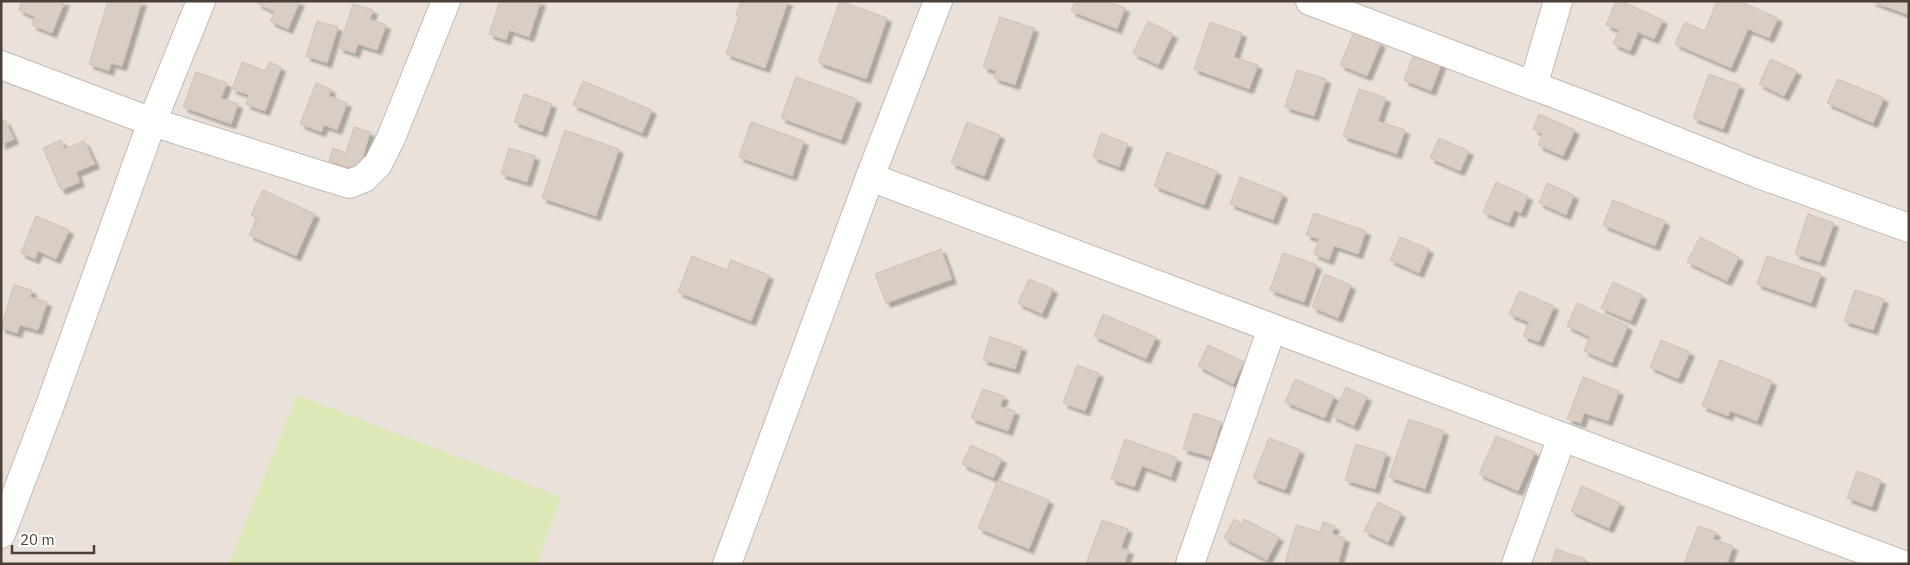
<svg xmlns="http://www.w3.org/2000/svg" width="1910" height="565" viewBox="0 0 1910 565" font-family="'IBM Plex Sans',sans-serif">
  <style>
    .residential { fill: #e9e1da }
    .grass { fill: #dce8b6 }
    .building { fill: #dacdc4; stroke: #d2c0b4; filter: url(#shadow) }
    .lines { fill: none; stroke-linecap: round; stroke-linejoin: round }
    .minor-casing { stroke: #c4b9b1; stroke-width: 30 }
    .minor { stroke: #fff; stroke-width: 28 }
  </style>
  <defs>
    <filter id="shadow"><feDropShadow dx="4.5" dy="4.5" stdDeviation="1" flood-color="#0004"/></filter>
  </defs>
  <rect width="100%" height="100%" fill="#f5f0ec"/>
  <rect class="residential" x="1" y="1" width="1908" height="563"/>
  <path class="grass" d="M297 395 561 497 537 564H229Z"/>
  <g class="building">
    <path d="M22 1H65L52 33 32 25 35 17 19 10Z"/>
    <path d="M108 1H142L122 66 111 63 109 71 89 64Z"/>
    <path d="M258 1H300L288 29 270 21 275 12 257 3Z"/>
    <path d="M500 1H541L529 37 509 30 506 40 489 34Z"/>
    <path d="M741 1H788L765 68 726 54 739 16 736 15Z"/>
    <path d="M840 1 887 18 866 79 818 62Z"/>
    <path d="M1075 1H1107L1125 8 1117 29 1071 11Z"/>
    <path d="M1616 1H1621L1663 20 1654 39 1638 32 1630 51 1613 44 1619 30 1606 25Z"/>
    <path d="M1717 1H1739L1778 18 1769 38 1748 29 1731 68 1675 44 1685 22 1705 31Z"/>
    <path d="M1871 1H1909V15Z"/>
    <path d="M353 4 373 10 370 19 386 25 377 50 358 44 355 53 339 48Z"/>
    <path d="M1000 17 1034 28 1015 85 994 78 996 71 983 67Z"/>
    <path d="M317 21 338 27 327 63 306 56Z"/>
    <path d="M1148 21 1173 34 1158 65 1133 53Z"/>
    <path d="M1210 22 1242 33 1234 57 1258 65 1249 89 1194 69Z"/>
    <path d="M1354 32 1381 43 1367 76 1340 65Z"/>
    <path d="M1415 51 1442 62 1431 91 1404 80Z"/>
    <path d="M1771 59 1797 71 1784 96 1759 84Z"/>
    <path d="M242 62 266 71 269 62 281 67 265 111 246 104 249 95 232 89Z"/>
    <path d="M1297 70 1326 79 1314 116 1285 107Z"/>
    <path d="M196 72 227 83 221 98 238 104 231 124 183 107Z"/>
    <path d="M1709 74 1740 85 1723 129 1693 118Z"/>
    <path d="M796 77 857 99 841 140 781 118Z"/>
    <path d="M1838 79 1884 98 1873 123 1827 103Z"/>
    <path d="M583 81 652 110 642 133 573 105Z"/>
    <path d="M316 83 331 89 329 96 347 103 337 130 324 125 321 132 300 124Z"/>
    <path d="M1359 89 1386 98 1378 121 1405 130 1397 154 1343 136Z"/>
    <path d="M524 94 552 104 542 132 514 122Z"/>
    <path d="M1539 114 1575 130 1563 156 1538 145 1543 134 1533 129Z"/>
    <path d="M5 120 14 139 1 145V122Z"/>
    <path d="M751 122 804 141 792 176 739 157Z"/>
    <path d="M967 122 1000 135 984 176 951 163Z"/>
    <path d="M354 127 370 132 359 171 329 161 333 148 346 153Z"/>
    <path d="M565 130 619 149 596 216 542 198Z"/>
    <path d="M1101 133 1128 144 1119 167 1093 157Z"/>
    <path d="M1439 138 1469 151 1460 171 1430 158Z"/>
    <path d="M61 140 65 149 84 141 95 164 76 172 80 182 61 190 43 148Z"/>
    <path d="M509 148 535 156 527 182 501 174Z"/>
    <path d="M1167 152 1217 171 1204 205 1154 186Z"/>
    <path d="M1240 177 1283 194 1273 220 1230 204Z"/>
    <path d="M1496 182 1528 196 1521 213 1514 210 1509 223 1483 212Z"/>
    <path d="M1547 183 1574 195 1566 215 1539 203Z"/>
    <path d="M263 190 315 214 296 256 249 235 257 218 251 215Z"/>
    <path d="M1613 200 1665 221 1655 246 1603 225Z"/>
    <path d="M1314 213 1366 231 1358 254 1334 246 1329 260 1314 254 1319 239 1306 235Z"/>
    <path d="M1808 214 1834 223 1820 262 1795 254Z"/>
    <path d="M36 216 69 230 56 259 38 251 35 259 21 253Z"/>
    <path d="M1400 237 1429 249 1419 273 1390 260Z"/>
    <path d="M1700 237 1739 257 1727 281 1687 262Z"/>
    <path d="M941 249 952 279 886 303 875 274Z"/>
    <path d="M1283 253 1317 265 1304 302 1270 290Z"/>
    <path d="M692 256 727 270 731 260 769 275 751 321 678 292Z"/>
    <path d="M1767 256 1821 274 1811 303 1757 284Z"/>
    <path d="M1325 274 1351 285 1338 318 1312 307Z"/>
    <path d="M1029 279 1053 289 1042 314 1018 303Z"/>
    <path d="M1613 282 1642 295 1631 321 1601 308Z"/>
    <path d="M14 285 32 290 30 297 47 302 38 330 20 325 17 333 1 328Z"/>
    <path d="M1855 290 1884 299 1873 330 1844 321Z"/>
    <path d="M1519 291 1554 306 1539 342 1523 336 1529 322 1509 314Z"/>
    <path d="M1577 303 1628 326 1612 363 1584 351 1590 337 1567 326Z"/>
    <path d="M1103 314 1156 337 1146 359 1094 336Z"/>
    <path d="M990 337 1022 347 1015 369 983 360Z"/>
    <path d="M1661 340 1690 352 1678 379 1650 367Z"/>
    <path d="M1208 345 1244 362 1233 384 1198 366Z"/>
    <path d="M1720 360 1772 381 1757 421 1730 411 1728 416 1702 406Z"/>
    <path d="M1077 365 1099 373 1085 411 1063 403Z"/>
    <path d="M1583 377 1619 391 1608 421 1584 413 1581 423 1567 419Z"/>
    <path d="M1295 379 1334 396 1325 418 1285 402Z"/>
    <path d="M1346 387 1367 397 1354 426 1332 416Z"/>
    <path d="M983 389 1004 396 1000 406 1015 411 1008 431 971 418Z"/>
    <path d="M1194 413 1221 422 1211 457 1183 449Z"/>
    <path d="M1409 419 1444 431 1425 489 1389 477Z"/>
    <path d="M1496 436 1535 452 1518 491 1479 474Z"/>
    <path d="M1269 438 1300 450 1285 490 1253 478Z"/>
    <path d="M1125 439 1177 458 1171 477 1142 466 1134 487 1111 479Z"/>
    <path d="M1356 444 1386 453 1375 489 1345 480Z"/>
    <path d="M971 445 1002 459 993 478 962 464Z"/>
    <path d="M1857 471 1881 480 1872 507 1847 498Z"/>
    <path d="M998 480 1049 500 1029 549 978 528Z"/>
    <path d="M1582 486 1620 503 1609 528 1571 511Z"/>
    <path d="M1378 502 1401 513 1388 542 1364 531Z"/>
    <path d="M1234 519 1242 524 1244 519 1279 537 1267 560 1224 538Z"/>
    <path d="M1102 520 1128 529 1121 548 1129 550 1124 564H1086Z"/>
    <path d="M1323 522 1335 526 1332 534 1345 538 1338 564H1285L1296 525 1320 532Z"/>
    <path d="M1698 526 1716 532 1713 539 1733 546 1727 564H1684Z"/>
    <path d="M1556 549 1585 559 1583 564H1551Z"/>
  </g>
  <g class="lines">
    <defs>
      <g id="minor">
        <path d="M1310 1 1608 114 1756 173 1909 228"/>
        <path d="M1 65 152 122 349 184 364 178 378 164 391 138 446 1"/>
        <path d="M1533 86 1558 1"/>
        <path d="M870 177 1901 564"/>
        <path d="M1 534 49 408 152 122 201 1"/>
        <path d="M727 564 870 177 938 1"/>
        <path d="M1190 564 1272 328"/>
        <path d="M1516 564 1562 437"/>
      </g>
    </defs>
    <use href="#minor" class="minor-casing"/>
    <use href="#minor" class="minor"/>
  </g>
  <rect width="1910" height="565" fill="none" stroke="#4a4039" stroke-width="5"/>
  <path d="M12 545v8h82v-8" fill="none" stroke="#4a4039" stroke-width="2.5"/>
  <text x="20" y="545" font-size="15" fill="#4a4039" stroke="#ffffff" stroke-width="4" paint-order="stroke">20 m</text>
</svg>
